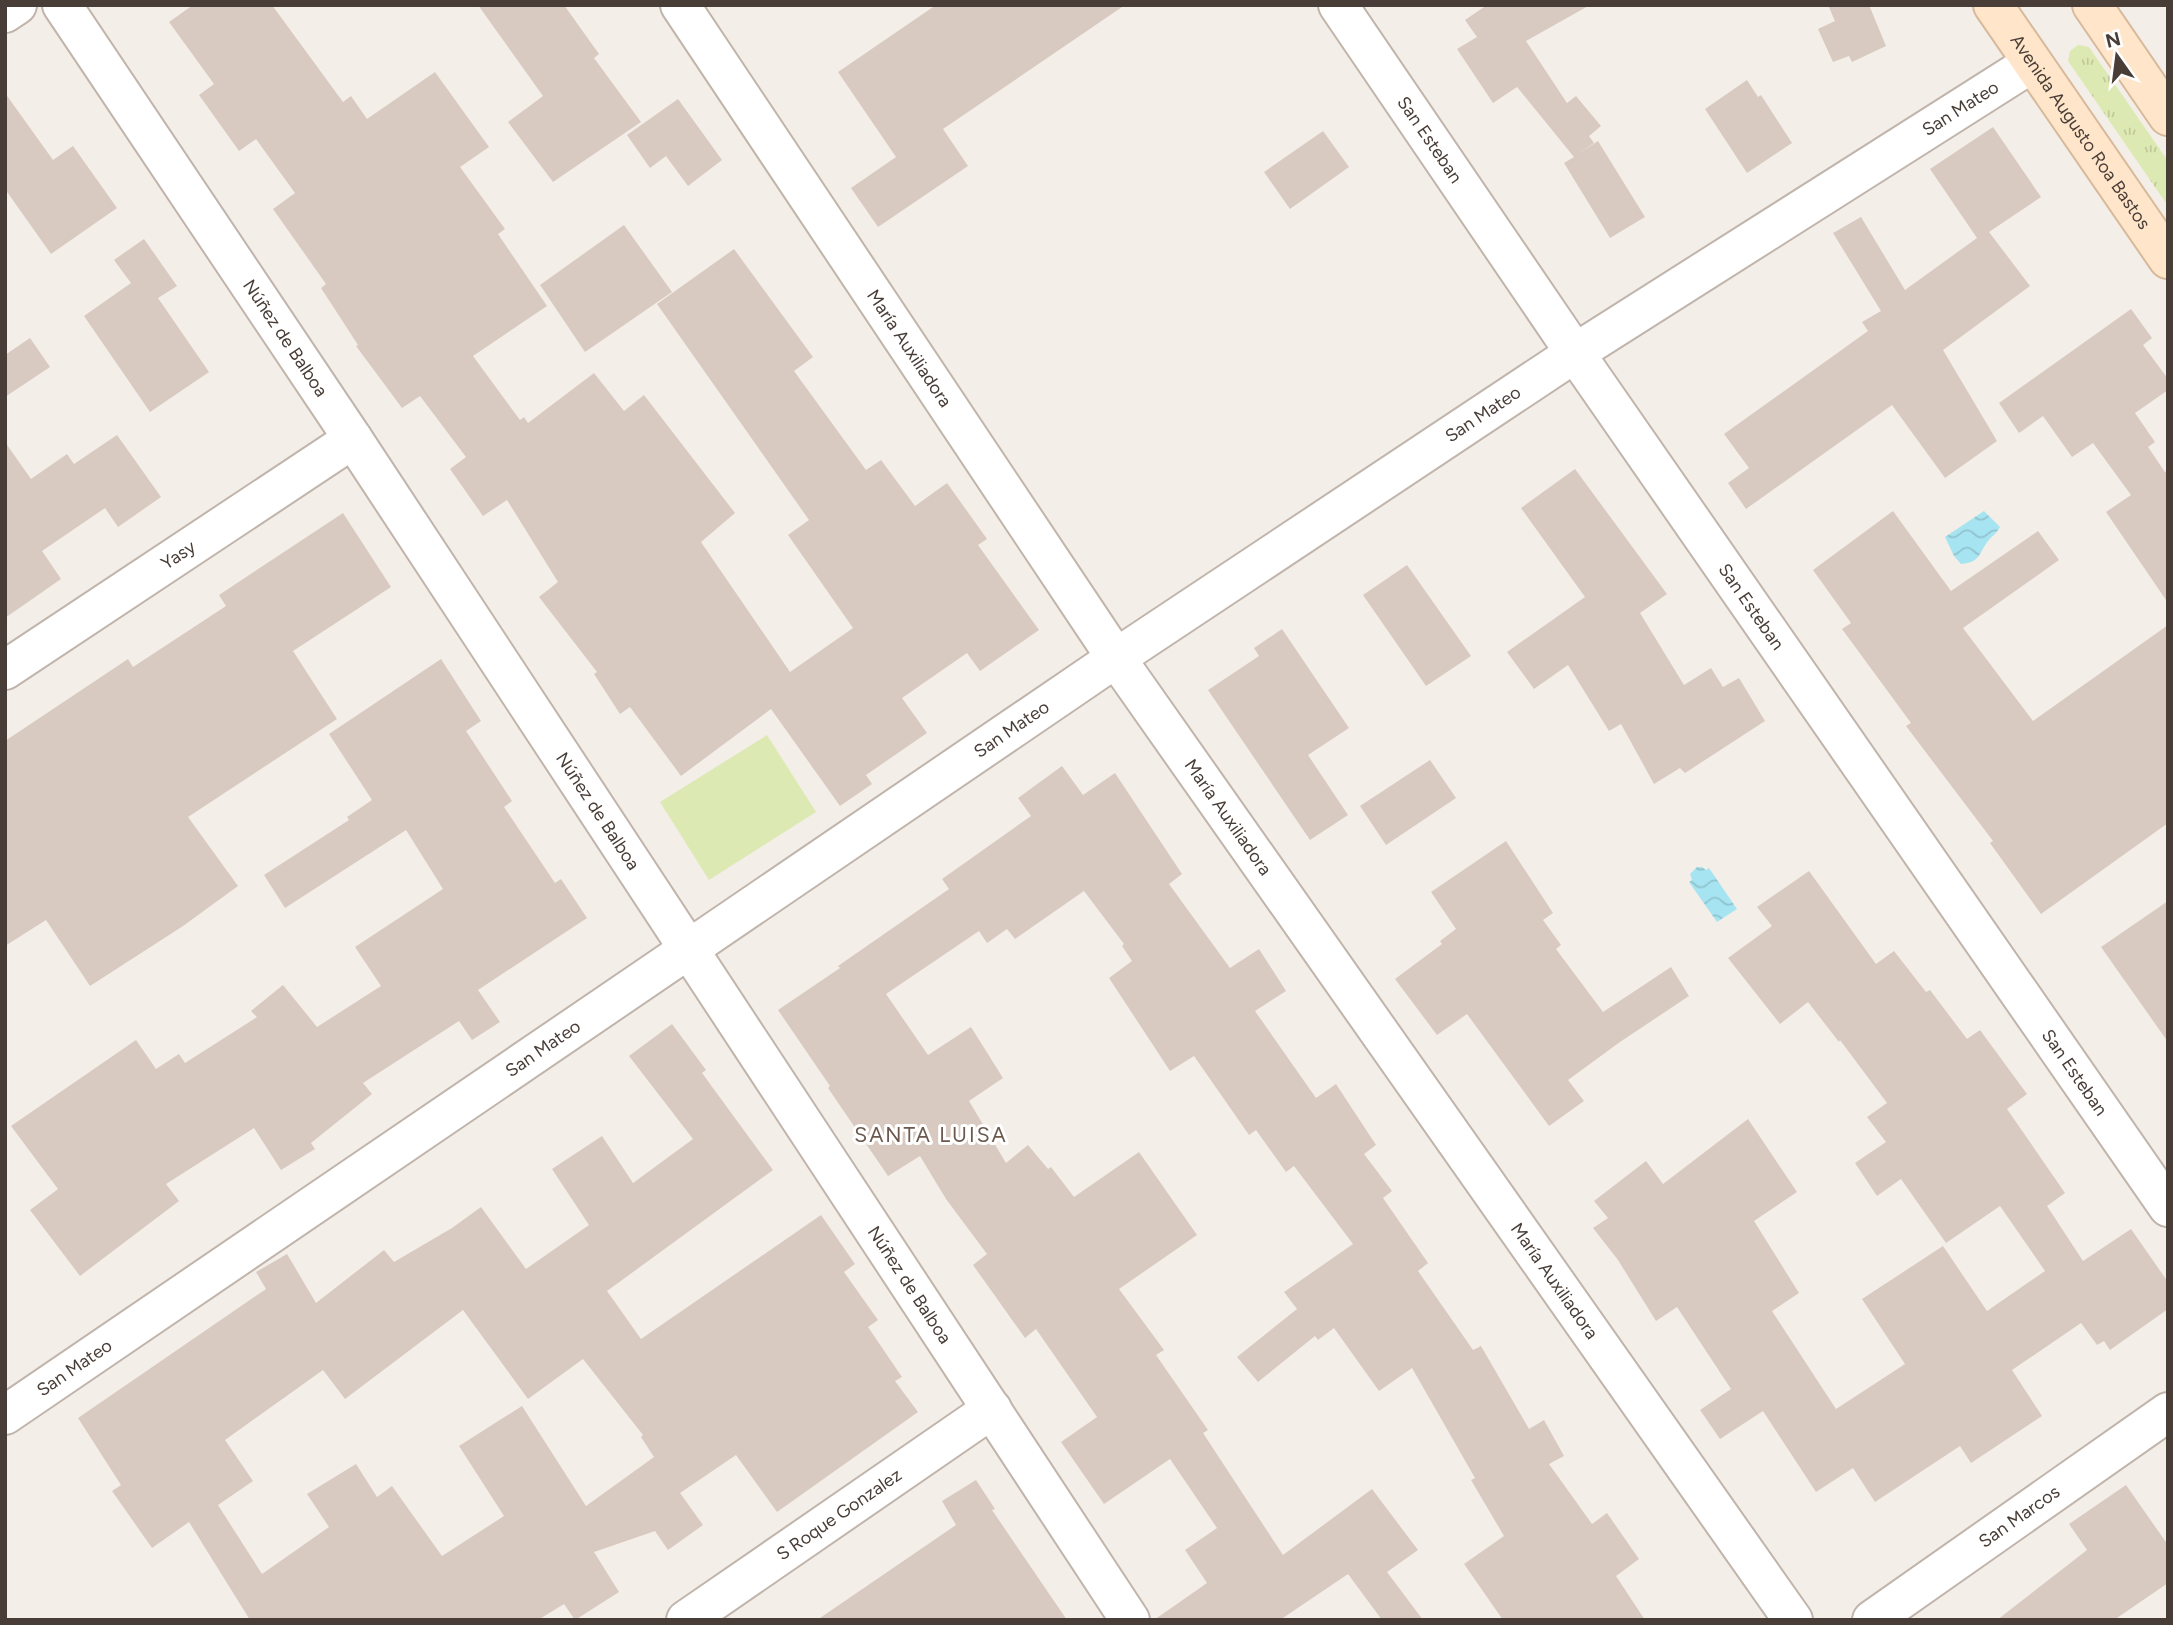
<svg xmlns="http://www.w3.org/2000/svg" width="2173" height="1625" viewBox="0 0 2173 1625" font-family="Figtree,sans-serif">
  <style>
    .grass { fill: url(#grass-tufts) }
    .park { fill: #dde9b2 }
    .water { fill: url(#water-waves) }
    .building { fill: #d9cac1; fill-rule: evenodd }
    .lines { fill: none; stroke-linecap: round; stroke-linejoin: round }
    .minor-casing { stroke: #c0b4ab; stroke-width: 42 }
    .secondary-casing { stroke: #d7b99b; stroke-width: 42 }
    .minor { stroke: #fff; stroke-width: 38 }
    .secondary { stroke: #ffe5c9; stroke-width: 38 }
    .labels { text-anchor: middle; stroke-width: 6; stroke-linejoin: round; paint-order: stroke }
    .street-label { font-size: 18px; fill: #483d37; stroke: #fff }
    .quarter-label { font-size: 21px; letter-spacing: 2px; fill: #6b594e; stroke: #fff }
  </style>
  <defs>
    <pattern id="grass-tufts" width="24" height="20" patternUnits="userSpaceOnUse" patternTransform="scale(1.75)"><rect width="24" height="20" fill="#dde9b2"/><path d="M3 7l-1-3M5 7V3M7 7l1-3M15 17l-1-3M17 17v-4M19 17l1-3" fill="none" stroke="#bfc99a"/></pattern>
    <pattern id="water-waves" width="16" height="10" patternUnits="userSpaceOnUse" patternTransform="scale(1.75)"><rect width="16" height="10" fill="#a6e4f1"/><path d="M0 5q4-4 8 0t8 0" fill="none" stroke="#90c4cf"/></pattern>
  </defs>
  <rect width="100%" height="100%" fill="#f4eee9"/>
  <path class="grass" d="M2078 45 2089 47 2168 161V206L2068 61 2070 51Z"/>
  <path class="park" d="M767 735 816 812 709 880 660 802Z"/>
  <g class="water">
    <path d="M1984 511 2000 527C1997 533 1992 536 1988 541 1978 554 1981 562 1961 564L1954 556 1945 537Z"/>
    <path d="M1697 867H1702L1706 870 1709 868 1737 909 1717 922 1689 882 1692 880 1690 874Z"/>
  </g>
  <g class="building">
    <path d="M193 5H272L343 102 351 96 367 119 435 72 489 147 460 167 505 229 498 234 547 306 473 356 520 420 524 417 528 423 594 373 624 411 644 395 735 513 701 542 790 672 853 628 788 535 809 520 657 304 734 249 813 357 794 371 866 470 881 460 915 506 947 483 987 539 978 545 1039 630 980 671 967 653 902 698 927 733 866 775 872 784 840 806 771 709 681 776 630 707 620 714 594 674 597 672 539 597 558 582 507 500 483 516 450 469 466 457 420 396 402 408 356 346 358 345 321 288 326 284 273 209 295 193 256 139 239 151 199 95 214 84 169 22Z"/>
    <path d="M478 5H564L599 54 594 58 641 122 553 182 508 122 543 96Z"/>
    <path d="M936 5H1125L943 129 968 166 878 227 851 188 896 157 838 72Z"/>
    <path d="M1487 5H1590L1526 41 1567 103 1576 96 1601 126 1589 136 1594 143 1578 154 1598 141 1645 217 1610 238 1564 163 1574 157 1517 87 1493 103 1457 49 1477 37 1465 20Z"/>
    <path d="M1828 5H1869L1886 46 1852 62 1849 56 1833 62 1818 29 1835 21Z"/>
    <path d="M1747 80 1758 97 1761 95 1792 143 1747 173 1705 109Z"/>
    <path d="M5 93 53 160 73 146 117 208 51 254 5 189Z"/>
    <path d="M678 99 722 160 688 186 666 156 650 168 627 135Z"/>
    <path d="M1993 127 2041 197 1989 232 2030 286 1943 350 1997 441 1945 478 1892 405 1746 509 1728 483 1749 468 1724 434 1868 331 1862 322 1881 311 1833 233 1861 217 1905 290 1977 238 1930 169Z"/>
    <path d="M1323 131 1349 167 1290 209 1264 172Z"/>
    <path d="M624 225 672 292 585 352 540 285Z"/>
    <path d="M144 239 177 286 158 298 209 372 150 412 84 316 131 283 114 260Z"/>
    <path d="M2131 309 2152 338 2143 345 2168 379V390L2135 413 2155 442 2148 447 2165 472 2168 470V603L2106 512 2131 495 2093 443 2072 457 2043 416 2019 433 1999 403Z"/>
    <path d="M30 338 50 367 5 397V355Z"/>
    <path d="M117 435 161 497 118 527 105 508 42 551 61 579 5 618V442L31 479 67 454 74 464Z"/>
    <path d="M1575 469 1667 594 1640 613 1684 685 1711 668 1723 687 1739 678 1765 721 1685 773 1680 768 1654 784 1621 724 1609 731 1568 665 1534 689 1507 652 1585 597 1521 508Z"/>
    <path d="M1893 511 1951 591 2038 531 2059 560 1963 628 2033 721 2168 625V823L2041 914 1990 843 1993 841 1906 726 1911 723 1842 629 1851 623 1813 570Z"/>
    <path d="M343 513 391 587 293 651 337 719 188 817 238 886 183 926 90 986 46 920 5 946V741L128 659 133 667 226 606 219 595Z"/>
    <path d="M1407 565 1471 656 1426 686 1363 595Z"/>
    <path d="M1282 629 1349 728 1308 755 1348 815 1310 840 1208 690 1259 656 1254 648Z"/>
    <path d="M441 659 481 721 466 731 512 801 504 807 555 883 561 879 587 918 478 990 500 1022 472 1040 459 1021 363 1083 372 1094 311 1143 315 1149 281 1170 254 1128 166 1184 179 1201 80 1276 30 1210 58 1189 11 1126 136 1040 156 1069 179 1054 185 1063 257 1017 251 1011 283 985 317 1027 381 986 355 947 443 889 406 830 285 908 264 875 349 820 347 817 372 800 329 734Z"/>
    <path d="M1430 760 1456 798 1386 845 1360 806Z"/>
    <path d="M1062 766 1083 795 1115 773 1182 874 1169 884 1230 968 1259 949 1286 991 1255 1011 1316 1098 1336 1084 1376 1145 1364 1154 1392 1191 1383 1198 1428 1263 1418 1271 1473 1350 1481 1346 1529 1429 1544 1420 1564 1456 1549 1464 1592 1524 1607 1513 1639 1559 1616 1576 1645 1620H1503L1464 1564 1504 1536 1471 1480 1475 1478 1412 1368 1379 1391 1334 1328 1318 1340 1315 1336 1258 1382 1237 1357 1297 1309 1284 1292 1353 1244 1294 1166 1286 1172 1256 1130 1249 1135 1194 1056 1170 1071 1109 978 1132 961 1122 946 1124 944 1084 891 1015 939 1007 929 987 943 979 931 886 994 928 1055 971 1027 1003 1078 969 1101 1006 1163 1028 1145 1048 1169 1051 1167 1074 1197 1139 1152 1197 1235 1119 1289 1164 1350 1156 1355 1208 1430 1203 1433 1283 1555 1372 1489 1418 1550 1387 1572 1423 1620H1382L1348 1574 1280 1620H1154L1207 1583 1185 1550 1217 1528 1170 1459 1104 1504 1061 1442 1097 1417 1036 1329 1025 1338 973 1265 987 1254 946 1199 920 1156 888 1176 828 1088 830 1086 778 1010 840 968 838 966 949 889 942 879 1031 816 1018 798Z"/>
    <path d="M1506 841 1553 913 1543 920 1561 945 1556 949 1603 1012 1671 967 1689 996 1620 1042 1568 1080 1584 1101 1549 1126 1467 1014 1437 1035 1395 979 1442 944 1440 941 1456 929 1431 892Z"/>
    <path d="M1809 871 1876 964 1894 951 1926 992 1930 990 1967 1039 1980 1030 2027 1094 2007 1109 2065 1193 2047 1206 2083 1261 2131 1229 2168 1282V1309L2110 1350 2104 1341 2097 1345 2081 1323 2012 1370 2042 1416 1971 1463 1960 1446 1875 1502 1853 1468 1816 1492 1763 1411 1720 1439 1700 1410 1731 1389 1677 1307 1656 1321 1618 1260 1593 1228 1608 1218 1594 1201 1646 1161 1663 1184 1748 1119 1797 1192 1754 1221 1799 1293 1772 1311 1836 1409 1905 1364 1862 1299 1943 1246 1987 1311 2045 1271 2000 1206 1946 1243 1901 1179 1877 1196 1855 1163 1886 1142 1867 1117 1887 1103 1840 1040 1839 1042 1808 1002 1780 1024 1728 958 1772 926 1757 907Z"/>
    <path d="M2168 901V1042L2101 947Z"/>
    <path d="M672 1024 706 1070 702 1073 773 1170 607 1291 641 1339 821 1215 855 1264 844 1272 878 1320 868 1327 902 1377 895 1381 918 1412 777 1512 736 1455 680 1493 703 1525 668 1550 655 1531 594 1552 619 1592 575 1620 564 1604 538 1620H250L189 1522 152 1548 112 1491 121 1485 78 1418 266 1289 256 1272 287 1254 316 1303 384 1250 394 1262 452 1228 481 1207 526 1269 589 1225 552 1169 602 1136 633 1183 693 1139 629 1056ZM463 1310 528 1399 583 1359 643 1435 641 1437 654 1457 586 1506 522 1406 459 1446 504 1516 442 1556 392 1486 377 1497 356 1464 307 1494 329 1527 262 1574 218 1505 253 1481 225 1440 323 1370 345 1399Z"/>
    <path d="M976 1480 995 1509 992 1510 1067 1620H817L956 1525 942 1501Z"/>
    <path d="M2126 1485 2168 1545V1583L2114 1620H1997L2087 1550 2069 1524Z"/>
  </g>
  <g class="lines">
    <defs>
      <g id="minor">
        <path id="s1" d="M62 5 353 439 1130 1620"/>
        <path id="s2" d="M680 5 1116 658 1793 1620"/>
        <path id="s3" d="M1338 5 1575 353 2168 1207"/>
        <path d="M5 13 17 5"/>
        <path id="s4" d="M5 670 353 439"/>
        <path id="s5" d="M5 1415 1116 658 1575 353 2032 63"/>
        <path id="s6" d="M686 1620 992 1409"/>
        <path id="s7" d="M1872 1620 2168 1412"/>
      </g>
      <g id="secondary">
        <path id="s8" d="M1993 5 2168 259"/>
        <path d="M2092 5 2168 116"/>
      </g>
    </defs>
    <use href="#minor" class="minor-casing"/>
    <use href="#secondary" class="secondary-casing"/>
    <use href="#minor" class="minor"/>
    <use href="#secondary" class="secondary"/>
  </g>
  <g class="labels">
    <g class="street-label">
      <text dy="6" stroke="none"><textPath href="#s5" startOffset="2352">San Mateo</textPath></text>
      <text dy="6" stroke="none"><textPath href="#s8" startOffset="154">Avenida Augusto Roa Bastos</textPath></text>
      <text dy="6" stroke="none"><textPath href="#s3" startOffset="163">San Esteban</textPath></text>
      <text dy="6" stroke="none"><textPath href="#s1" startOffset="401">Núñez de Balboa</textPath></text>
      <text dy="6" stroke="none"><textPath href="#s2" startOffset="413">María Auxiliadora</textPath></text>
      <text dy="6" stroke="none"><textPath href="#s5" startOffset="1785">San Mateo</textPath></text>
      <text dy="6" stroke="none"><textPath href="#s4" startOffset="208">Yasy</textPath></text>
      <text dy="6" stroke="none"><textPath href="#s3" startOffset="730">San Esteban</textPath></text>
      <text dy="6" stroke="none"><textPath href="#s5" startOffset="1218">San Mateo</textPath></text>
      <text dy="6" stroke="none"><textPath href="#s1" startOffset="968">Núñez de Balboa</textPath></text>
      <text dy="6" stroke="none"><textPath href="#s2" startOffset="980">María Auxiliadora</textPath></text>
      <text dy="6" stroke="none"><textPath href="#s5" startOffset="651">San Mateo</textPath></text>
      <text dy="6" stroke="none"><textPath href="#s3" startOffset="1297">San Esteban</textPath></text>
      <text dy="6" stroke="none"><textPath href="#s2" startOffset="1547">María Auxiliadora</textPath></text>
      <text dy="6" stroke="none"><textPath href="#s1" startOffset="1535">Núñez de Balboa</textPath></text>
      <text dy="6" stroke="none"><textPath href="#s5" startOffset="84">San Mateo</textPath></text>
      <text dy="6" stroke="none"><textPath href="#s6" startOffset="186">S Roque Gonzalez</textPath></text>
      <text dy="6" stroke="none"><textPath href="#s7" startOffset="180">San Marcos</textPath></text>
    </g>
    <g class="quarter-label">
      <text x="931" y="1142">SANTA LUISA</text>
    </g>
  </g>
  <rect width="2173" height="1625" fill="none" stroke="#483d37" stroke-width="14"/>
  <g transform="translate(2117 56) rotate(346)" stroke="#ffffff" stroke-width="5" paint-order="stroke">
  <path d="M0-5L12 26L0 18L-12 26Z" fill="#483d37"/>
  <text y="-10" font-size="19" font-weight="bold" text-anchor="middle" fill="#483d37">N</text>
  </g>
</svg>
